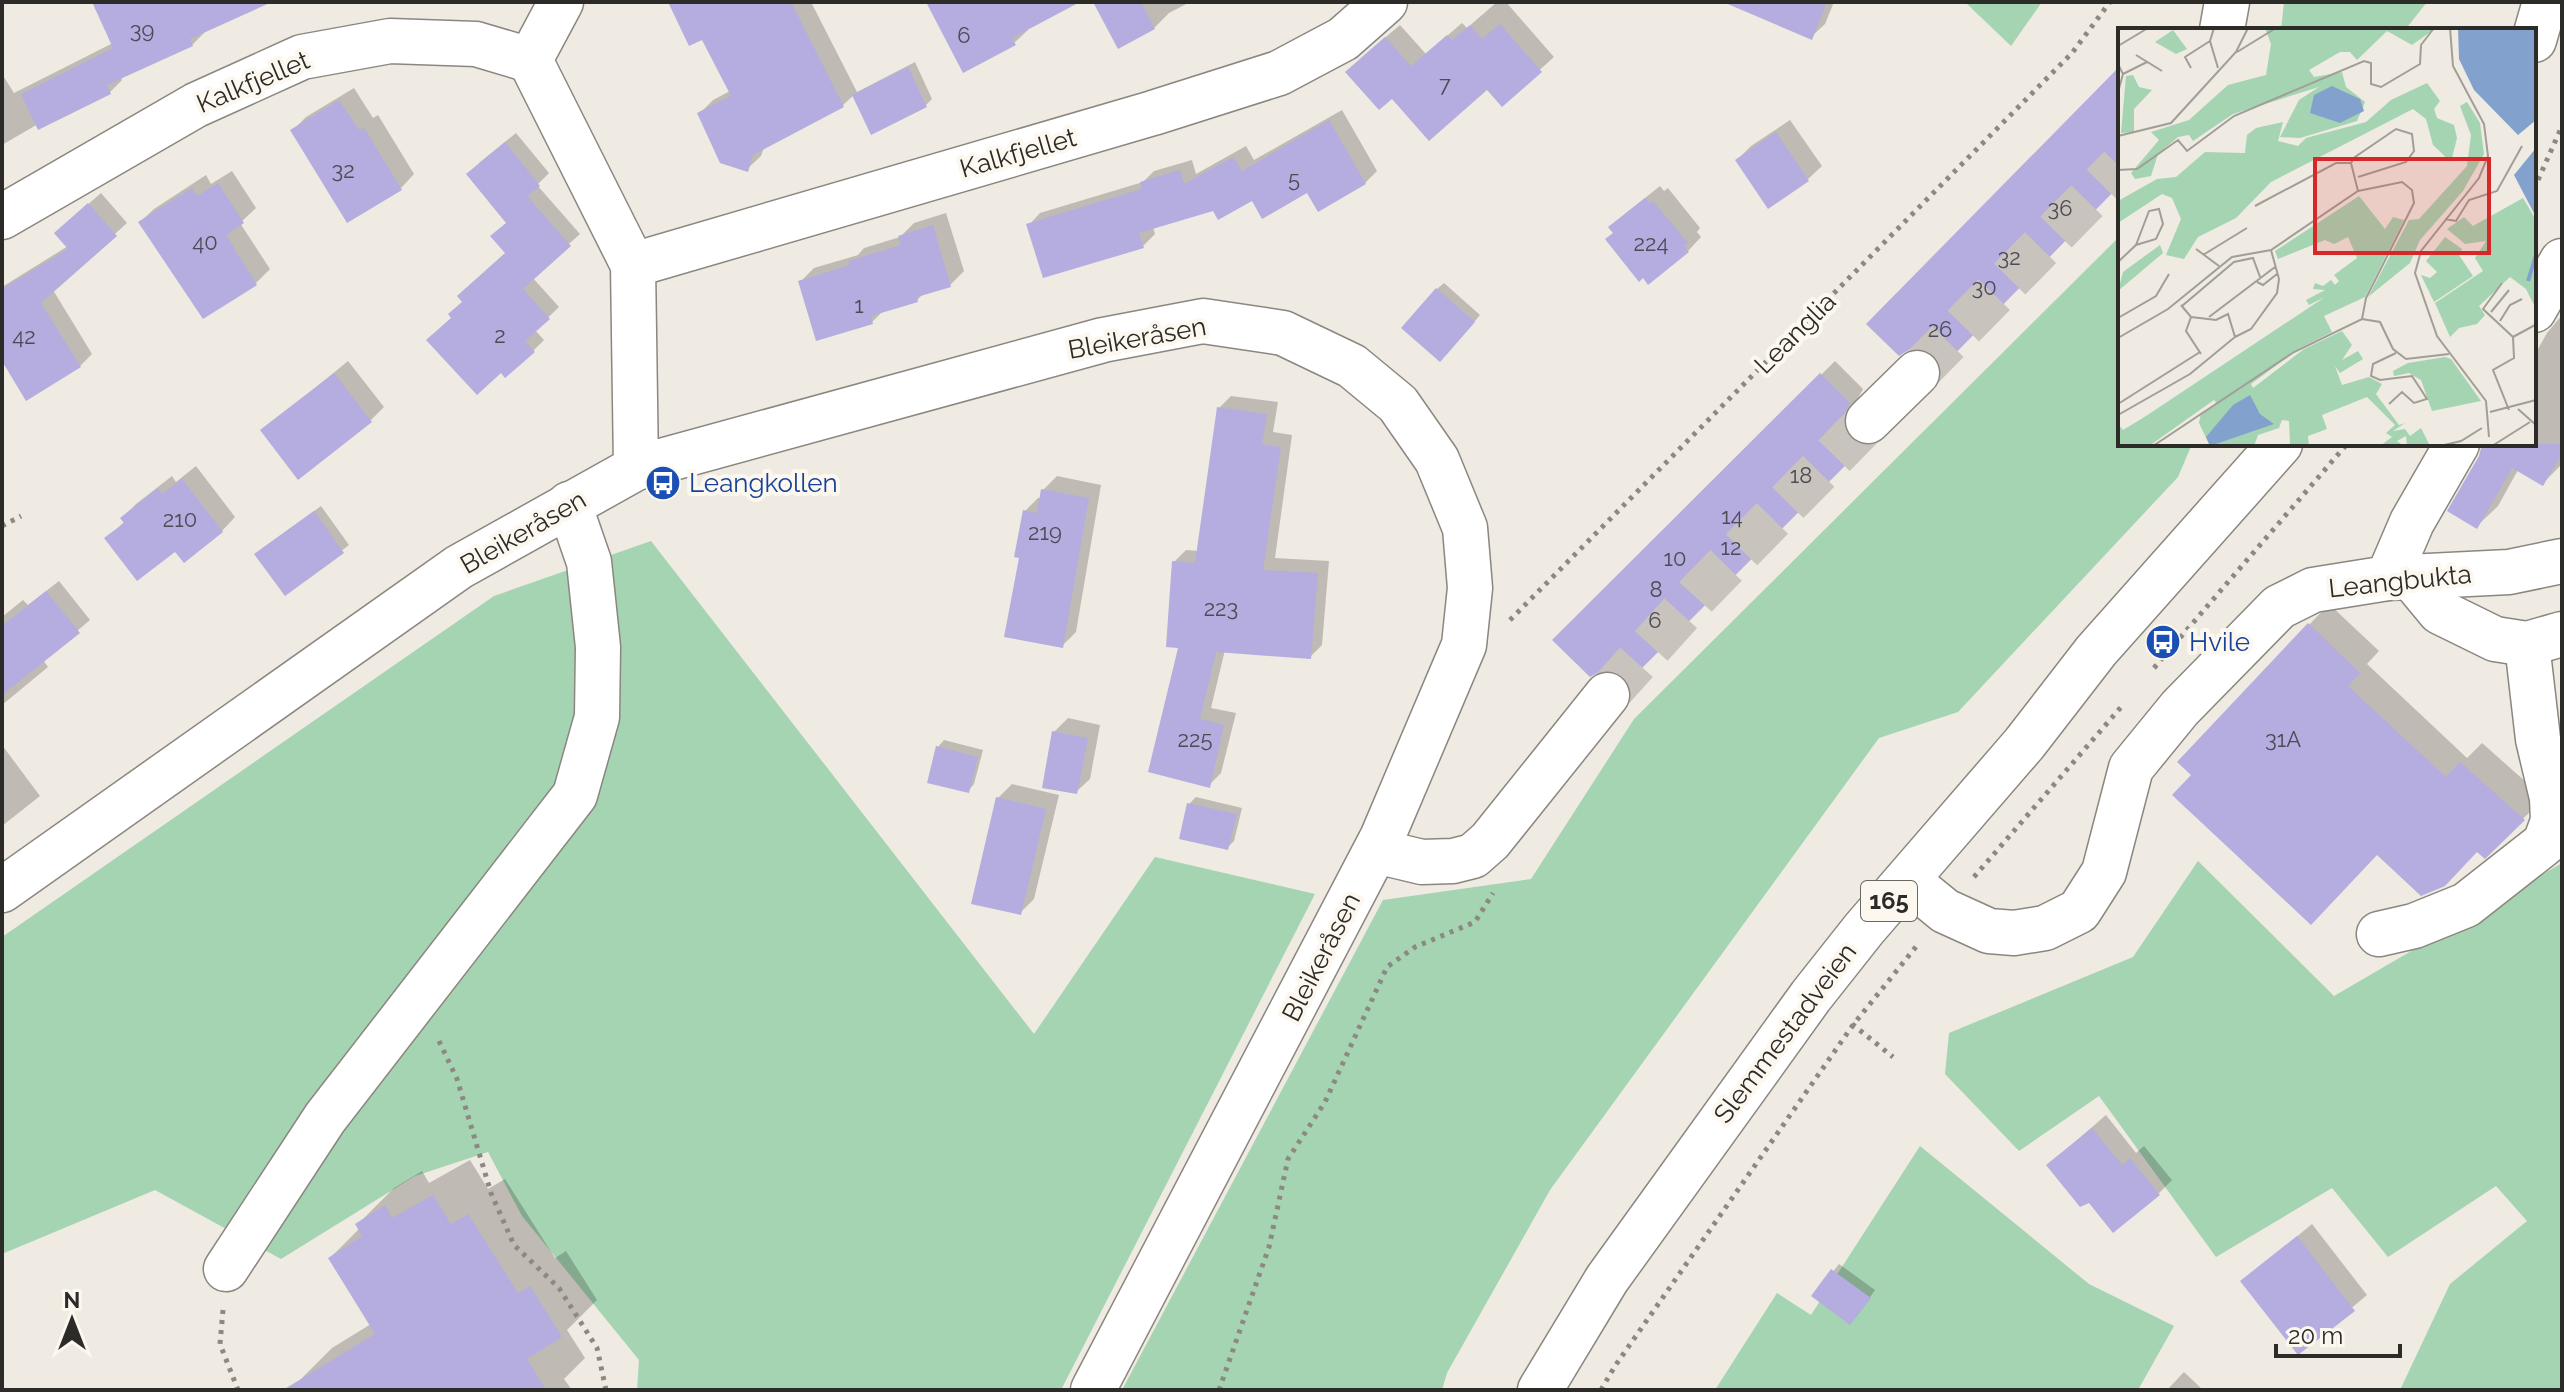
<svg xmlns="http://www.w3.org/2000/svg" width="2564" height="1392" viewBox="0 0 2564 1392" font-family="Raleway,sans-serif">
  <style>
    .green { fill: #a5d4b2 }
    .shadow { fill: #0003 }
    .building { fill: #b5acdf }
    .lines { fill: none; stroke-linecap: round; stroke-linejoin: round }
    .minor-tunnel { stroke: #c8c4bd; stroke-width: 44; stroke-dasharray: 44 22; stroke-linecap: butt }
    .minor-casing { stroke: #8b867f; stroke-width: 47 }
    .major-casing { stroke: #8b867f; stroke-width: 47 }
    .path { stroke: #8c8983; stroke-width: 5; stroke-dasharray: 4 6; stroke-linecap: butt }
    .minor { stroke: #fff; stroke-width: 44 }
    .major { stroke: #fff; stroke-width: 44 }
    .labels { text-anchor: middle; stroke-width: 8; stroke-linejoin: round; paint-order: stroke }
    .number-label { font-size: 22px; fill: #4f4b56 }
    .shield { fill: #fdf8ef; stroke: #6b6864; stroke-width: 2 }
    .shield-label { font-size: 24px; font-weight: bold; fill: #2d2b28 }
    .street-label { font-size: 26px; fill: #2d2b28; stroke: #fdf8ef }
    .transit-label { font-size: 26px; fill: #164399; stroke: #fdf8ef; text-anchor: start }
    .inset-river { fill: none; stroke: #82a2cd; stroke-width: 4 }
    .inset-road { fill: none; stroke: #a19e98; stroke-width: 2 }
    .view { fill: #d62828; fill-opacity: 0.15; stroke: #d62828; stroke-width: 4 }
    .inset-edge { fill: none; stroke: #2d2b28; stroke-width: 4 }
  </style>
  <rect width="100%" height="100%" fill="#efeae2"/>
  <g class="green">
    <path d="M1965 2H2042L2011 46Z"/>
    <path d="M2284 2H2427L2405 30H2281Z"/>
    <path d="M2120 236V444H2192L2178 477 1958 712 1879 738 1550 1190 1447 1373 1442 1390H1122L1383 900 1531 879 1634 719Z"/>
    <path d="M651 541 1034 1034 1155 857 1315 894 1061 1390H637L639 1360 522 1216 488 1152 415 1176 281 1259 155 1190 2 1254V937L494 596Z"/>
    <path d="M2198 861 2334 996 2562 863V1390H2400L2450 1284 2527 1221 2496 1186 2388 1257 2332 1188 2216 1257 2099 1096 2019 1151 1945 1074 1949 1033 2133 957Z"/>
    <path d="M1920 1146 2089 1284 2174 1326 2138 1390H1715L1777 1293 1811 1315Z"/>
  </g>
  <g class="shadow">
    <path d="M100 2H265L205 32 192 45 121 77 122 80 110 92 38 124 2 145V74L14 93 113 43Z"/>
    <path d="M676 2H811L857 92 915 62 932 99 926 105 854 95 843 105 764 147 761 156 747 169 699 114 713 100 730 91 703 37Z"/>
    <path d="M942 2H1066L1027 27 1028 30 1014 43Z"/>
    <path d="M1096 2H1190L1169 13 1154 28Z"/>
    <path d="M1497 2H1506L1554 57 1502 104 1487 87 1361 58 1400 25 1426 54 1462 23 1467 28Z"/>
    <path d="M1755 2H1834L1825 24 1811 37Z"/>
    <path d="M354 88 373 118 378 115 414 174 401 188 292 131 306 117Z"/>
    <path d="M1342 110 1377 171 1365 183 1253 198 1214 208 1153 227 1155 234 1143 246 1029 225 1040 213 1143 182 1154 171 1192 160 1196 174 1246 146 1254 160Z"/>
    <path d="M1790 120 1822 166 1808 179 1769 207 1737 160 1751 146Z"/>
    <path d="M516 133 549 173 537 185 580 234 532 277 559 307 535 330 544 340 533 351 454 317 507 253 508 222 479 163Z"/>
    <path d="M232 171 256 208 240 223 270 269 256 283 203 316 140 222 154 209 206 175 211 184Z"/>
    <path d="M1660 186 1664 191 1668 188 1700 228 1697 232 1701 237 1688 251 1615 232 1625 214Z"/>
    <path d="M101 193 127 223 53 290 92 354 80 366 2 358V287L68 246 69 221Z"/>
    <path d="M946 213 964 271 950 285 924 293 917 300 884 310 872 322 800 282 814 268 858 255 864 248 900 237 914 223Z"/>
    <path d="M1444 283 1480 315 1447 354 1437 289Z"/>
    <path d="M2562 315V464L2543 483 2518 470 2498 506 2477 526 2484 444H2534V356L2547 333Z"/>
    <path d="M348 361 384 407 371 420 263 431Z"/>
    <path d="M1835 361 1863 389 1857 400V414L1877 431 1628 680 1623 673 1555 640Z"/>
    <path d="M1231 396 1278 402 1273 432 1292 435 1275 558 1329 561 1322 645 1310 657 1225 650 1211 708 1236 713 1221 773 1209 785 1180 646 1174 562 1186 550 1199 551 1219 408Z"/>
    <path d="M196 466 235 517 222 531 176 549 107 539 125 521 122 518 136 504 172 476 176 482Z"/>
    <path d="M1057 476 1101 485 1076 632 1062 646 1021 557 1025 511 1038 498H1042L1043 490Z"/>
    <path d="M321 506 349 545 285 594 263 548Z"/>
    <path d="M59 581 90 620 43 660 48 667 2 705V617L23 600 28 605Z"/>
    <path d="M2329 604 2379 651 2367 664 2467 758 2482 743 2544 798 2485 856 2478 850 2377 853 2194 775 2309 625Z"/>
    <path d="M1068 718 1100 725 1090 779 1076 792 1054 732Z"/>
    <path d="M944 740 983 750 974 784 968 791 938 747Z"/>
    <path d="M2 745 40 796 2 826Z"/>
    <path d="M1012 784 1059 795 1034 899 1020 913 998 798Z"/>
    <path d="M1196 797 1242 808 1234 841 1228 847 1189 804Z"/>
    <path d="M2106 1115 2136 1153 2144 1146 2172 1180 2158 1194 2089 1200 2048 1165Z"/>
    <path d="M470 1160 488 1189 505 1179 555 1258 566 1251 597 1300 567 1330 585 1358 564 1379 572 1390H300L296 1384 332 1348 371 1324 330 1258 360 1228 358 1224 394 1188 422 1171 429 1183Z"/>
    <path d="M2312 1224 2367 1295 2299 1352 2243 1281Z"/>
    <path d="M1839 1264 1875 1290 1857 1316 1814 1296Z"/>
    <path d="M2184 1372 2203 1390H2167Z"/>
  </g>
  <g class="building">
    <path d="M92 2H272L190 39 193 46 107 85 111 94 38 130 21 94 113 48Z"/>
    <path d="M668 2H791L844 107 753 155 748 172 720 163 697 113 731 96 702 40 689 46Z"/>
    <path d="M926 2H1080L1012 38 1016 45 963 73Z"/>
    <path d="M1093 2H1141L1155 29 1118 49Z"/>
    <path d="M1723 2H1827L1812 40Z"/>
    <path d="M1500 24 1542 72 1502 107 1487 90 1429 141 1392 99 1379 110 1345 72 1385 37 1411 66 1447 35 1452 40 1470 25 1482 39Z"/>
    <path d="M2120 66V185L1941 368 1934 355 1923 349H1910L1899 356 1866 324Z"/>
    <path d="M908 67 927 107 871 135 852 95Z"/>
    <path d="M339 100 359 130 364 128 402 190 347 223 290 130Z"/>
    <path d="M1329 120 1366 184 1318 212 1307 193 1262 219 1252 201 1218 220 1213 211 1139 233 1144 248 1043 278 1026 224 1142 189 1140 182 1180 170 1184 184 1233 157 1242 171Z"/>
    <path d="M1776 132 1809 181 1768 209 1735 160Z"/>
    <path d="M505 142 540 186 527 196 571 246 523 289 550 319 525 341 535 352 505 378 501 373 477 395 426 340 451 318 448 314 462 302 457 296 505 253 490 236 506 223 466 174Z"/>
    <path d="M218 183 244 223 226 235 257 285 203 319 138 222 192 188 197 196Z"/>
    <path d="M1645 198 1650 203 1653 201 1688 243 1684 246 1689 252 1648 285 1643 278 1639 282 1605 239 1613 233 1608 227Z"/>
    <path d="M88 203 117 236 41 303 81 367 26 401 2 361V289L68 249 54 233Z"/>
    <path d="M933 225 951 287 917 297 918 302 871 316 873 324 816 341 798 281 850 265 848 261 901 245 898 236Z"/>
    <path d="M1436 288 1475 322 1440 362 1401 328Z"/>
    <path d="M334 373 372 422 298 480 260 430Z"/>
    <path d="M1820 373 1850 403 1844 415V428L1850 438 1866 445 1628 682 1622 675 1610 670 1599 672 1590 677 1552 640Z"/>
    <path d="M1217 407 1267 414 1262 444 1281 447 1263 570 1318 573 1311 659 1216 652 1200 719 1224 725 1210 788 1148 772 1178 648 1166 647 1172 561 1195 563Z"/>
    <path d="M2482 444H2562V453L2543 486 2512 468 2477 529 2447 511 2479 456Z"/>
    <path d="M182 479 223 532 184 563 175 552 137 581 104 538 124 523 120 518 158 488 162 494Z"/>
    <path d="M1041 489 1089 498 1063 648 1004 637 1019 558 1014 557 1023 510 1037 513Z"/>
    <path d="M314 511 344 553 285 596 254 554Z"/>
    <path d="M46 591 80 633 2 695V626Z"/>
    <path d="M2308 623 2360 673 2348 686 2446 777 2460 762 2525 820 2485 859 2477 852 2445 886 2421 896 2377 855 2311 925 2172 795 2191 775 2177 762Z"/>
    <path d="M1052 731 1088 738 1077 794 1042 788Z"/>
    <path d="M936 746 978 757 969 793 927 783Z"/>
    <path d="M996 797 1046 809 1021 915 971 904Z"/>
    <path d="M1187 803 1237 814 1228 850 1179 839Z"/>
    <path d="M2092 1128 2122 1165 2130 1158 2160 1195 2113 1233 2089 1203 2080 1207 2046 1165Z"/>
    <path d="M433 1195 451 1224 468 1214 518 1293 530 1286 562 1337 527 1359 546 1390H283L375 1334 328 1258 362 1236 355 1224 385 1205 392 1218Z"/>
    <path d="M2297 1236 2355 1311 2298 1355 2240 1281Z"/>
    <path d="M1831 1269 1871 1298 1850 1325 1811 1296Z"/>
  </g>
  <g class="lines">
    <g class="minor-tunnel">
      <path d="M1917 373 2120 167"/>
      <path d="M1607 695 1700 592 1868 421"/>
    </g>
    <defs>
      <g id="minor">
        <path d="M561 2 530 60 633 265 636 468"/>
        <path d="M2222 30 2227 2"/>
        <path d="M2 217 196 105 302 57 390 41 476 44 530 60"/>
        <path d="M633 265 1153 113 1279 73 1343 39 1385 2"/>
        <path d="M2534 310 2562 261"/>
        <path d="M1868 421 1917 373"/>
        <path d="M2411 577 2440 612 2495 639 2527 644 2562 634"/>
        <path d="M2388 578 2412 522 2457 444"/>
        <path d="M1376 851 1422 862 1453 861 1473 856 1490 841 1607 695"/>
        <path d="M1907 880 1945 911 1989 931 2014 933 2045 928 2079 911 2104 872 2131 768 2180 708 2279 607 2313 590 2388 578 2509 572 2562 561"/>
        <path d="M2 890 459 567 636 468 1103 340 1203 321 1283 333 1352 366 1398 404 1437 460 1465 528 1470 588 1464 645 1382 838 1093 1390"/>
        <path d="M2379 934 2414 926 2466 905 2545 843 2553 821 2552 798 2538 739 2527 644"/>
        <path d="M226 1269 325 1118 575 795 597 717 598 647 589 562 569 504"/>
      </g>
      <g id="major">
        <path d="M2534 40 2545 2"/>
        <path d="M1540 1390 1607 1279 1811 996 1864 929 2024 744 2096 651 2280 444"/>
      </g>
    </defs>
    <use href="#minor" class="minor-casing"/>
    <use href="#major" class="major-casing"/>
    <g class="path">
      <path d="M2534 189 2562 126"/>
      <path d="M2 526 21 516"/>
      <path d="M1510 620 2072 53 2110 2"/>
      <path d="M2154 668 2347 444"/>
      <path d="M1974 877 2122 706"/>
      <path d="M1852 1024 1893 1057"/>
      <path d="M439 1041 457 1079 491 1193 514 1245 559 1288 597 1348 606 1390"/>
      <path d="M223 1310 220 1344 238 1390"/>
      <path d="M1219 1390 1269 1247 1288 1159 1325 1102 1387 967 1415 947 1475 922 1493 893"/>
      <path d="M1601 1390 1615 1366 1853 1025 1919 943"/>
    </g>
    <use href="#minor" class="minor"/>
    <use href="#major" class="major"/>
  </g>
  <defs>
    <symbol id="bus-disc" viewBox="-11 -11 22 22"><circle r="9.5" fill="#1a4fb4" stroke="#fdf8ef"/><path d="M-5-6H5V4H4V6H2V4H-2V6H-4V4H-5ZM-3.5-4V0h7V-4ZM-3.5 1.2v1.5H-2V1.2ZM2 1.2v1.5H3.5V1.2Z" fill="#fff"/></symbol>
  </defs>
  <g fill-rule="evenodd">
    <use href="#bus-disc" x="643" y="463" width="40" height="40"/>
    <use href="#bus-disc" x="2143" y="622" width="40" height="40"/>
  </g>
  <g class="labels">
    <g class="number-label">
      <text x="142" y="38">39</text>
      <text x="964" y="43">6</text>
      <text x="1445" y="92">7</text>
      <text x="343" y="178">32</text>
      <text x="1294" y="187">5</text>
      <text x="2060" y="216">36</text>
      <text x="205" y="250">40</text>
      <text x="1651" y="251">224</text>
      <text x="2009" y="265">32</text>
      <text x="1984" y="295">30</text>
      <text x="859" y="313">1</text>
      <text x="1940" y="337">26</text>
      <text x="500" y="343">2</text>
      <text x="24" y="344">42</text>
      <text x="1801" y="483">18</text>
      <text x="1732" y="524">14</text>
      <text x="180" y="527">210</text>
      <text x="1045" y="540">219</text>
      <text x="1731" y="555">12</text>
      <text x="1675" y="566">10</text>
      <text x="1656" y="597">8</text>
      <text x="1221" y="616">223</text>
      <text x="1655" y="628">6</text>
      <text x="1195" y="747">225</text>
      <text x="2283" y="747">31A</text>
    </g>
    <rect class="shield" x="1861" y="881" width="56" height="40" rx="6"/>
    <g class="shield-label">
      <text x="1889" y="909">165</text>
    </g>
    <g class="street-label">
      <text transform="translate(253 82) rotate(-23)" y="9">Kalkfjellet</text>
      <text transform="translate(1018 153) rotate(-16)" y="9">Kalkfjellet</text>
      <text transform="translate(1795 333) rotate(-45)" y="9">Leanglia</text>
      <text transform="translate(1137 338) rotate(-10)" y="9">Bleikeråsen</text>
      <text transform="translate(523 532) rotate(-30)" y="9">Bleikeråsen</text>
      <text transform="translate(2400 581) rotate(-6)" y="9">Leangbukta</text>
      <text transform="translate(1321 957) rotate(-63)" y="9">Bleikeråsen</text>
      <text transform="translate(1785 1033) rotate(-53)" y="9">Slemmestadveien</text>
    </g>
    <g class="transit-label">
      <text x="689" y="492">Leangkollen</text>
      <text x="2189" y="651">Hvile</text>
    </g>
  </g>
  <g transform="translate(2118 28)">
    <rect width="418" height="418" fill="#efeae2"/>
    <path d="M147 0H318L294 17 269 3 239 32 232 24H222L191 42 196 49 224 44 228 59 247 74 239 93 182 110 162 109 181 72 201 59 115 86 75 113 71 107 60 109 40 126 33 148 17 151 13 145 41 112 33 104 71 92 110 57 148 47 153 16ZM55 2 69 21 58 26 37 14ZM15 47 21 59 34 62 16 81V104L3 105 8 48ZM309 55 322 73 316 81 319 90 336 97 339 110 333 134 315 117 308 91 295 81 153 154 118 190 80 209 66 231 48 227 63 191 54 170 44 166 0 195V173L39 151 58 149 87 124 127 125 129 107 138 100 165 94 160 113 180 118 188 110 248 94 273 72ZM349 74 362 95 366 126 345 163 302 212 292 235 250 269 291 192 301 191 349 138 353 107 342 78ZM241 168 267 201 275 189 286 192 247 269 206 288 214 304 182 320 133 356 135 360 186 321 224 303 234 317 224 332 240 323 245 331 222 345 217 338 224 357 251 349 264 356 258 366 281 397 287 395 275 403 287 401 292 408 303 400 312 418H289L288 408 279 413 286 418H262L274 409 268 405 277 397 249 369 204 387 209 401 190 408 191 418 172 416 171 393 164 392 161 400 140 407 136 418H92L81 395 83 385 99 376 96 372 31 418H0V396L5 402 28 388 207 269 191 277 188 272 207 262 195 261 197 255 205 258 213 252 217 257 221 253 216 247 239 230 230 209 216 216 207 212 160 231 157 223ZM405 170 418 192V281L408 261 392 249 361 278 367 287 359 296 341 300 332 309 317 275 365 243 357 230 368 213 347 216 329 201 346 189 355 198ZM327 209 344 221 341 227 355 248 316 274 303 247 312 250 319 244 308 233ZM42 217 45 225 0 263 5 244ZM327 329 333 331 363 373 314 383 303 352 291 345 276 348 275 343 290 335Z" fill="#a5d4b2"/>
    <path d="M340 0H418V92L400 107 356 62 341 31ZM214 58 242 71 246 83 222 95 192 85 196 67ZM418 120V189L396 147ZM132 367 142 386 156 396 92 418 88 409 115 377Z" fill="#82a2cd"/>
    <path class="inset-river" d="M410 253 418 227"/>
    <path class="inset-road" d="M96 0 92 13 100 40M332 0 335 38 366 96 370 128 361 150 303 223 297 245 319 308 368 373 371 409M0 18 30 0M119 24 158 0M18 27 44 43M0 36 5 46 0 64M73 40 67 29 92 13M5 46 29 34M0 108 53 95 118 24 130 0M0 142 19 141 60 112 69 123 116 88 246 33 253 35V56L263 59 302 36 303 17 316 0M240 149 288 134 296 123 294 106 278 101 237 129 233 135 240 163M137 178 218 135H233M327 191 338 193 351 172 379 163 404 118M78 221 101 238M85 227 129 200M0 234 18 217 38 211 45 196 41 181 31 183 18 217M139 254 145 257 159 246M384 255 365 281 395 309 396 330 375 342 391 382M63 277 73 289 68 303 83 326M64 278 116 234 135 230 142 249M373 284 391 262M91 289 157 239M0 290 38 268 51 246M382 293 392 277 404 271M117 309 133 301 159 265 161 251 153 222M395 309 417 297M0 310 50 281 114 229 153 222 240 163 284 154 294 162 296 175 248 270 244 291M0 376 82 324M271 376 284 364 296 375 309 371 294 348 262 352 253 348 255 336 278 325M400 381 418 397M372 384 418 372M0 387 72 346 117 309 110 286 98 292 73 289M35 418 176 324 244 291 262 294 275 321 288 331 331 326M322 418 343 413 364 400M374 418 412 394"/>
    <path class="view" d="M197 131H371V225H197Z"/>
    <rect width="418" height="418" class="inset-edge"/>
  </g>
  <rect width="2564" height="1392" fill="none" stroke="#2d2b28" stroke-width="8"/>
  <g transform="translate(72 1320)" stroke="#fdf8ef" stroke-width="6" paint-order="stroke">
  <path d="M0-6L14 30L0 20L-14 30Z" fill="#2d2b28"/>
  <text y="-12" font-size="22" font-weight="bold" text-anchor="middle" fill="#2d2b28">N</text>
  </g>
  <path d="M2276 1344v12h124v-12" fill="none" stroke="#2d2b28" stroke-width="4"/>
  <text x="2288" y="1344" font-size="24" fill="#2d2b28" stroke="#fdf8ef" stroke-width="6" paint-order="stroke">20 m</text>
</svg>
